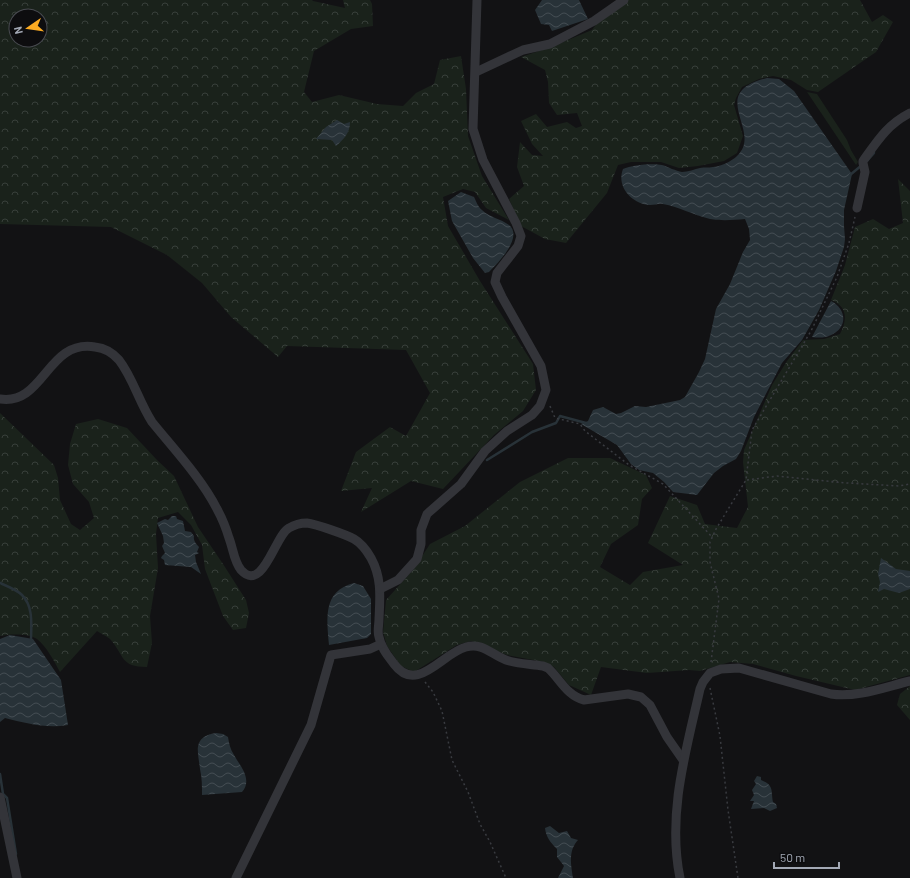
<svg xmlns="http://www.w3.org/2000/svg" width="910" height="878" viewBox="0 0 910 878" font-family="Barlow,sans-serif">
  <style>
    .green { fill: #1a221b }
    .forest { fill: url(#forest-crowns); fill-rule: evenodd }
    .water { fill: url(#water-waves) }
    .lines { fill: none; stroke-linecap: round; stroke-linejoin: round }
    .stream { stroke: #283238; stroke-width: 2.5 }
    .path { stroke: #393b40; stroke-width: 1.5; stroke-dasharray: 2 3; stroke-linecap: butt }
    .minor { stroke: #333439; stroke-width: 9 }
  </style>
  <defs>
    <pattern id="forest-crowns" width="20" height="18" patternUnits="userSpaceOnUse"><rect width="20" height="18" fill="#1a221b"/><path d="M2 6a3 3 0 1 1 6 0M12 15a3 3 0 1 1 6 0" fill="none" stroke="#383f3a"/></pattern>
    <pattern id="water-waves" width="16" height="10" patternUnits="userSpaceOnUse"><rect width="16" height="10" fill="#283238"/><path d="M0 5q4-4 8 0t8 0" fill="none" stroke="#444d53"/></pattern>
  </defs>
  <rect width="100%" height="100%" fill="#121214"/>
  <path class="green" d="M807 92 817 94 847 140 851 150 858 162 856 165Z"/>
  <g class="forest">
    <path d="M0 0H312L313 1 345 8 343 0H370L372 4 373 26 351 29 314 51 304 92 312 102 339 95 377 104 403 106 416 93 434 84 440 60 461 56 466 89 468 136 482 176 509 220 486 208 475 192 463 189 443 197 448 226 480 281 533 364 536 390 523 411 494 435 443 489 411 481 361 512 372 488 341 491 356 452 390 427 406 436 430 393 406 350 287 346 278 357 231 317 202 283 167 255 111 227 0 224ZM16 16H40V40H16Z"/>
    <path d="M617 0H860L872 22 883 15 893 22 876 52 818 92 807 90 791 80 773 76 759 79 742 87 736 98 734 105 743 136 737 153 724 161 698 166 679 168 661 162H631L618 165 607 193 566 243 545 239 521 226 509 199 524 186 517 167 520 142 532 155 543 156 532 144 521 121 536 114 547 127 567 122 576 128 582 126 577 113 557 115 549 103 548 82 545 70 521 57 551 47 592 30 611 4Z"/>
    <path d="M898 179 910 191V675L855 690 796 676 753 664 730 662 700 671 689 670 647 673 601 667 591 695 569 685 554 667 544 662 507 655 471 641 457 645 414 672 401 666 387 646 383 632 386 600 413 570 430 544 465 526 520 482 568 458H610L646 475 652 488 642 499 638 525 611 544 600 567 630 585 643 572 683 565 648 543 670 496 697 505 705 524 737 528 748 507 743 462 744 450 772 385 787 361 803 340 824 339 840 334C848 319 847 306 831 300L845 265 855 227 873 219 889 229 903 223Z"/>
    <path d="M0 413 54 465 58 478 60 500 71 524 80 530 94 518 89 502 73 484 68 465 70 444 76 424 98 419 127 428 157 460 174 476 198 527 223 564 246 600 249 613 246 628 233 630 223 616 205 569 202 545 191 525 178 512 158 518 156 534 158 568 150 616 152 643 147 667C120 667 125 656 110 639 107 636 101 634 97 631L60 672C54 661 47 647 37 639 29 633 9 634 0 636Z"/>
    <path d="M910 686V720L897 705 900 694Z"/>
  </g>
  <g class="water">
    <path d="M542 0H579L588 19 552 31 549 25 541 24 535 10Z"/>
    <path d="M767 78 779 79 794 91 852 174 844 210V226L845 239 844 247 836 271 819 310 802 340 782 363 754 417 741 451 736 459 723 466 714 473 697 495 673 492 664 482 653 473 639 470 631 464 617 445 581 424 588 421 593 410 603 407 616 414 621 413 635 406 646 407 680 400 685 397 699 372 705 359 716 309 730 284 743 252 750 240 749 229 745 219C733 220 722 221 710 219 694 215 679 207 663 204 659 203 655 205 650 205 632 204 616 187 623 169 632 165 652 163 662 165 668 167 676 171 682 172 688 172 695 169 700 168 705 167 708 168 713 167 720 167 732 161 737 156 764 131 705 93 767 78Z"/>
    <path d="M337 120 344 124 350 122C350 133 344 139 336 146L332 140 316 139 326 127Z"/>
    <path d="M461 192 474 197C476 201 478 207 482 210 489 217 501 219 509 225 524 237 497 264 489 272L485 273 473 258 452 221 448 201Z"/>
    <path d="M831 301C847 309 848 328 831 335 825 338 819 338 812 337Z"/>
    <path d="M172 516H176L177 519 183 521 185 531 191 532 194 536C193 540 196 544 199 547L197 552 199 553 195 555 196 562 201 574 191 567 165 565 164 560 161 558 162 556 165 553 162 546 164 543 163 536 157 523 165 519 168 520Z"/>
    <path d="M881 558 896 569 910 571V589L899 593 884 589 878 592 880 582 878 574Z"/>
    <path d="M354 583 363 586 371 599V634L367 638 329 645C327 619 322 591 354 583Z"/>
    <path d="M10 635 33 639 61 680 68 725C47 729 25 723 5 718L0 722V639Z"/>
    <path d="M216 733 223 734 228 737C229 743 230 749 234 755 240 766 253 779 242 792L202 795C202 786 202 778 200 769 198 751 192 737 216 733Z"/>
    <path d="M757 776 761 777V780C774 785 771 790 773 802L776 804 777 808 770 811 764 808 751 809 754 801H750L754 795 752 790 756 784 754 781Z"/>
    <path d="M550 826 559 833 567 831 571 838 578 840C568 851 571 864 573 878H558L564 866 557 857V849C550 842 546 837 545 828Z"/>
  </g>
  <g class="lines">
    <g class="stream">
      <path d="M867 161 874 153"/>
      <path d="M850 175 862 165"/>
      <path d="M487 460 532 432 556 423 560 416 586 423"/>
      <path d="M0 583C7 586 17 590 22 595 34 607 31 626 31 641"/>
      <path d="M0 774 3 794 7 798 16 854"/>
    </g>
    <g class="path">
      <path d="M550 406 555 418 580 424 585 431 629 465 663 484 712 537"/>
      <path d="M747 480 777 476 847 483 899 486 910 484"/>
      <path d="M711 662 719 599 710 562V542L716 529 746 480 752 430 811 331 837 277 849 243 855 217"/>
      <path d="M425 682 433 692 442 711 452 760 468 792 480 824 490 842 506 878"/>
      <path d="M710 688 720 736 728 810 738 878"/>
    </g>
    <g class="minor">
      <path d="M476 72 523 50 550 44 594 21 624 0"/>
      <path d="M857 208 865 172 863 163V161C878 140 887 125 910 113"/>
      <path d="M0 399C44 406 47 339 95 347 104 348 113 353 119 360 133 378 139 402 152 422 173 448 202 479 217 509 222 518 226 528 229 538 233 548 234 562 241 570 263 594 275 535 289 528 294 525 301 523 307 523 316 524 347 535 354 539 361 543 367 551 371 558 382 578 380 597 379 619 379 625 377 632 379 637 381 648 388 656 394 664 417 695 442 653 466 647 482 642 492 655 506 660 517 664 531 664 543 666L548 668C560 679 567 696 584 700L628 694 641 697 650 705 667 737 683 760"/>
      <path d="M380 589 398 580 417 559 421 544V530L427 514 461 484 485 451 507 431 532 415 540 406 546 390 541 366 502 297 495 282 497 273 518 246 521 236 516 223 483 160 473 129 477 0"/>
      <path d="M0 797 17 878"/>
      <path d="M236 878 311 725 331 655 370 649 381 644"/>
      <path d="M680 878C667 814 686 751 700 689L703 682 710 673 721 669 739 668 831 694C857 698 885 687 910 681"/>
    </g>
  </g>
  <g transform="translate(28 28) rotate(257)"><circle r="19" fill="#0d0d0f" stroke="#494b51"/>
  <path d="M0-3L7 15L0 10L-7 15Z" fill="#fcab22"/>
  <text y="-6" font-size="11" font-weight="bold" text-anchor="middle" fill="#a3a9b5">N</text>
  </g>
  <path d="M774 862v6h65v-6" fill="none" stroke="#a3a9b5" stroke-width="2"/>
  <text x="780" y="862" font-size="12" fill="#a3a9b5" stroke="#0d0d0f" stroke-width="3" paint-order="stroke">50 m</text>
</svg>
